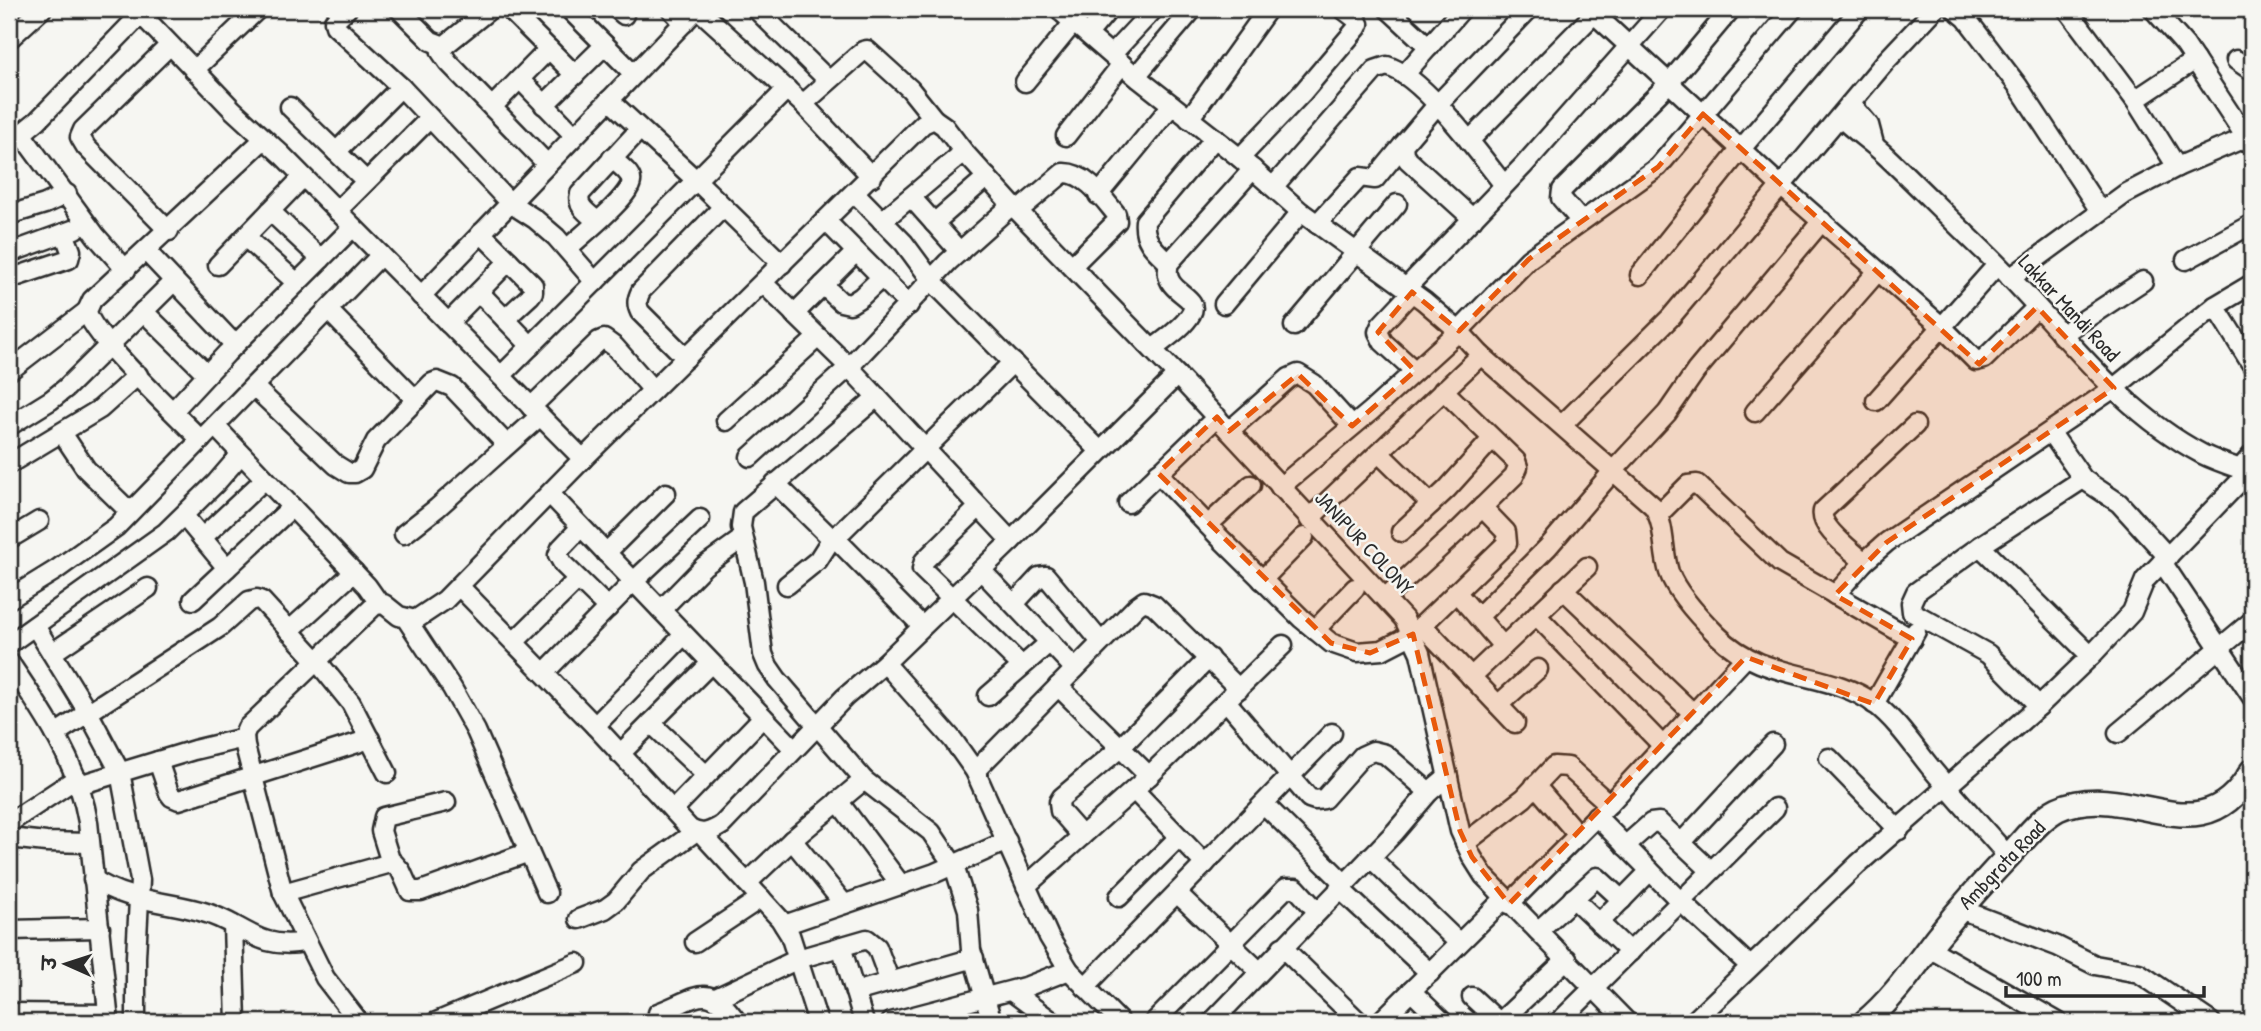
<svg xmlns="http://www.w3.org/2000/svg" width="2261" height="1031" viewBox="0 0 2261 1031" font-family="'Patrick Hand','Playpen Sans Deva',sans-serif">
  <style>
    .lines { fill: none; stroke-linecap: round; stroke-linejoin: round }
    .minor-casing { stroke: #2b2b2b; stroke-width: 23 }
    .major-casing { stroke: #2b2b2b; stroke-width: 28 }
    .minor { stroke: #f6f6f2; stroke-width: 18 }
    .major { stroke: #f6f6f2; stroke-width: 23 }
    .marked { fill: #e8590c; fill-opacity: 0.2; stroke: #e8590c; stroke-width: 5; stroke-dasharray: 14 9; stroke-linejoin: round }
    .labels { text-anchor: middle; stroke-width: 5; stroke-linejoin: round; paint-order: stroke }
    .street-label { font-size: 21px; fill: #2b2b2b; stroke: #f6f6f2 }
  </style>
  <rect width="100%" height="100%" fill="#f6f6f2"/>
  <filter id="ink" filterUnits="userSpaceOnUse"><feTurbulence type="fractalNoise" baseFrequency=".0143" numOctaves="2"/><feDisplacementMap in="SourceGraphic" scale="14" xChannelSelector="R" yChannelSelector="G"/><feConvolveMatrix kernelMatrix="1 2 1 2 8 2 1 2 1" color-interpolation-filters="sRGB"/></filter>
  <g filter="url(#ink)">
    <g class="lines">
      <defs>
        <g id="minor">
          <path d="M136 9 233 110 282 155 583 459"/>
          <path d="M347 9 334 21 335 26 401 87 510 203 535 219 556 237 595 282"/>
          <path d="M399 9 431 41 444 46 490 9"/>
          <path d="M509 9 575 75"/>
          <path d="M569 9 634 74"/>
          <path d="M617 9 624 15"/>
          <path d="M671 9 684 23"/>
          <path d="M698 9 803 104 872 177"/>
          <path d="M756 9 828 80"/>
          <path d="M1058 9 1139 79 1240 158 1301 212 1424 301 1459 331 1481 355 1653 506C1666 525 1662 550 1669 572 1676 592 1702 620 1717 635 1765 683 1827 669 1875 704 1897 721 1914 747 1931 768 1956 798 1982 827 2008 856"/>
          <path d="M1388 9 1429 47"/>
          <path d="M1589 9 1772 178 1941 326 1976 361 1984 359 2037 307"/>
          <path d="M1955 9 1966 18 2018 86 2100 211"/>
          <path d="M2067 9 2135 100 2177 167"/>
          <path d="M2153 9 2185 45 2251 145"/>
          <path d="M1088 34 1109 9"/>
          <path d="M9 39 42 9"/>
          <path d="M440 46 441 52 448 62 547 164"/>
          <path d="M1112 54 1154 9"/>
          <path d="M2236 60 2252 71"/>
          <path d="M194 70 258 9"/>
          <path d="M1404 75 1462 9"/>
          <path d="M1136 76 1193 9"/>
          <path d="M520 79 574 135"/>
          <path d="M1025 82 1074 22"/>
          <path d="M609 100 697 181 782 264"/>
          <path d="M2135 100 2195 60"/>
          <path d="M803 104 863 51 867 50 910 89 934 119"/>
          <path d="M1851 104 1869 125 1874 144"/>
          <path d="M544 105 605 45"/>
          <path d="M290 107 366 181"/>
          <path d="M492 107 549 49"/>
          <path d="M1840 117C1854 131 1870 141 1885 155 1920 188 1953 222 1988 255 2058 323 2114 408 2202 454 2218 462 2235 467 2252 473"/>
          <path d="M1189 119 1268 9"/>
          <path d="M22 135 96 236 126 270"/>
          <path d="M1066 136 1122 64"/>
          <path d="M1469 141 1599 9"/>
          <path d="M9 144 38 120 141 14"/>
          <path d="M336 152 401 87"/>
          <path d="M1240 158 1303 92 1357 28 1359 24 1356 19 1343 9"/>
          <path d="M1273 187 1375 70 1387 66C1423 76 1480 155 1504 185"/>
          <path d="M855 193 904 243 932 281 1100 451"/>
          <path d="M1098 195 1172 105"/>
          <path d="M911 197 960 252"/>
          <path d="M270 211 321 259"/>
          <path d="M337 211 430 118"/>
          <path d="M1018 211 1063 173C1085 172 1103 198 1116 214L1117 221 1072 266"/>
          <path d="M9 215 45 204 67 194"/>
          <path d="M1473 219 1408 160 1404 154 1403 145 1437 105 1529 9"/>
          <path d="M1580 220 1561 198 1562 190 1669 83 1731 9"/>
          <path d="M597 221C589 214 576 207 580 194L640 129"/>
          <path d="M826 221 909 305"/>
          <path d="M882 221 964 152"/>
          <path d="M934 223 987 177"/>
          <path d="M1317 224 1360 177 1375 179 1403 145"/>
          <path d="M169 231 86 147 80 137 83 130 170 45"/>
          <path d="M481 233 533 285V292L530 296 505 319"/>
          <path d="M245 237 297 283"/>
          <path d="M567 249C578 238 635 194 631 179 629 171 617 164 612 158"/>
          <path d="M146 251 235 345"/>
          <path d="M9 253 75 229"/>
          <path d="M2186 260 2252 224"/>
          <path d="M1169 263C1155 250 1143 241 1145 221L1215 138"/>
          <path d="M218 265 303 177"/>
          <path d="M1640 275 1741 149 1860 9"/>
          <path d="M2010 278 2125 194 2177 167 2247 137"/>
          <path d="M9 279 69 259 71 251 64 233"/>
          <path d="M763 283 849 367 1011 541"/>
          <path d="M823 285 841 302 850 304 861 297 881 278"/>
          <path d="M1407 287 1524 165 1662 9"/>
          <path d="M479 292 531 346"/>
          <path d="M1412 292 1381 325 1378 332 1383 342 1415 371"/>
          <path d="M421 296 697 9"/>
          <path d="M1224 304 1301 212"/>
          <path d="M2215 306 2252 365"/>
          <path d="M328 310 416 400"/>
          <path d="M143 311 207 374"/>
          <path d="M794 314 856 252"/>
          <path d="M448 323 509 261"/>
          <path d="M1294 326 1397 204"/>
          <path d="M2061 335 2143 281"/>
          <path d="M1153 349C1165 339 1183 328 1191 314 1202 294 1160 294 1169 263L1253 169"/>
          <path d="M686 358 640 312C636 304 637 299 641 291L723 207"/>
          <path d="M9 371 87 311"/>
          <path d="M501 376 787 89"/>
          <path d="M254 387 336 465 349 473H355L362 469 376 441 432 383 437 381 452 387 507 445"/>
          <path d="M877 397 743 512 741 527 754 582 763 654 768 666 777 679 864 780 931 832 954 866 968 910 971 950 992 1022"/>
          <path d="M1876 401 1997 265"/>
          <path d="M531 407 599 341 604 339 615 347 653 390"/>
          <path d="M173 411 227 353 353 227"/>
          <path d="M1755 412 1878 271"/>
          <path d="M726 421 818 337"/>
          <path d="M1562 425 1670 318 1886 61 1935 9"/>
          <path d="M9 426 51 400 66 388 174 281"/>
          <path d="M215 426 367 586 379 603"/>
          <path d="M1229 431 1289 378 1298 374 1314 384 1352 426"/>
          <path d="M62 433 86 469 130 512"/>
          <path d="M2051 433 2083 479 2119 503 2168 557"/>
          <path d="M201 440C179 417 91 336 87 311L92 300 264 139"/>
          <path d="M1379 453 1431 504"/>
          <path d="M750 457 849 367 948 262 1012 205"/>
          <path d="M9 464 100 409 138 375"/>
          <path d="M2240 469 2252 455"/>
          <path d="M1158 473 1221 539 1302 619 1331 643 1357 652 1382 650 1413 634 1507 543 1506 532 1482 507"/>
          <path d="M775 483 829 536 835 538 1013 362"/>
          <path d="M1280 487 1371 411 1459 331 1529 259 1658 167 1793 9"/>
          <path d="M550 494 794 749"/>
          <path d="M1128 503 1217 417"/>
          <path d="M979 507 924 561 922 569 1022 666"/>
          <path d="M1659 514 1688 485 1697 484 1780 563 1912 639"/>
          <path d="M184 516 227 568"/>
          <path d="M1309 519 1481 355"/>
          <path d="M1208 525 1251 485"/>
          <path d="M581 527 561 548 558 555 563 564 608 608"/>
          <path d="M1401 532 1447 489 1492 439"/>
          <path d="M404 534 437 508 540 416"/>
          <path d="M202 538 265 479"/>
          <path d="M835 538 922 626"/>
          <path d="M9 539 39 521"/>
          <path d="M1980 546 2091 656"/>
          <path d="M606 553 666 493"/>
          <path d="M1864 562C1852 550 1819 528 1823 511L1915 425"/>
          <path d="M2162 562 2252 697"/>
          <path d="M981 570 1075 669"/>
          <path d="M1262 580 1304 537"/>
          <path d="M787 585 818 560 832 538"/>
          <path d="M459 586 595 726 690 829C702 836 711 832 722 825L845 697 885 663 1011 541 1177 375"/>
          <path d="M1563 589 1694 714"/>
          <path d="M1456 592 1503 646"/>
          <path d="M1835 595 1864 562 1887 542 2114 388 2215 306 2252 284"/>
          <path d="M1385 598 1458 531 1514 476 1518 467 1516 461 1443 390"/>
          <path d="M9 599 56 570 116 527 381 255"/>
          <path d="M193 600 292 507"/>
          <path d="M1014 604 1039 577 1046 576 1101 642"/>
          <path d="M661 610 704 566 743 538"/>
          <path d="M1536 615 1663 746"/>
          <path d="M1478 617 1548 547 1613 471 1667 413 1696 371 1822 221"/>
          <path d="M407 620 452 688 476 731 547 893"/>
          <path d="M1422 625 1515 723"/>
          <path d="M35 626 88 712 120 772 140 880 136 957V1022"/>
          <path d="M1315 630 1355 588"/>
          <path d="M289 631 354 572"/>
          <path d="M514 642 578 579"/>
          <path d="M9 644 166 532 216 483 241 454"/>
          <path d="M52 653 148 588"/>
          <path d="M9 662C43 712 78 762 88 822L109 1022"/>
          <path d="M885 663 953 740 975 771 1049 937 1069 970 1120 1022"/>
          <path d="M544 673 634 581 700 519"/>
          <path d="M1471 677 1587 567"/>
          <path d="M1058 686 1149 776"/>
          <path d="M988 696 1050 642"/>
          <path d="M1226 701 1309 798 1315 800 1324 799 1362 756 1373 751 1385 754 1429 792"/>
          <path d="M1874 704 1916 631"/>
          <path d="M1498 705 1538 669"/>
          <path d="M2039 706 1988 654 1912 612 1911 603 1916 592 1980 546 2083 479"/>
          <path d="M651 723 706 775"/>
          <path d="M595 726 684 635"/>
          <path d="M2118 733 2252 621"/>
          <path d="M55 734 220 627 249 601 257 599 262 601 317 661 351 703 387 773"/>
          <path d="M620 754 711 663"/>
          <path d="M1829 758 1899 830"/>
          <path d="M158 761 169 793 172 797 179 800 370 739"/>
          <path d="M975 771 1137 606 1144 601 1154 605 1239 689"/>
          <path d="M79 785 194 750 244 738"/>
          <path d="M1535 785 1578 835"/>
          <path d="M1134 790 1205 864"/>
          <path d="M838 801 901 885"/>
          <path d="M1264 804 1344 883"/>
          <path d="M673 810 763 717"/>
          <path d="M1596 816 1679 900 1750 966"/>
          <path d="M9 823 77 778"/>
          <path d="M702 834 780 919 790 935 818 1022"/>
          <path d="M1082 836 1060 811 1059 802 1062 797 1120 748 1209 658"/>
          <path d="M9 838 46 842 90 843"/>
          <path d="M792 840 844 904"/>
          <path d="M1682 842 1773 744"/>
          <path d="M1465 843 1524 798 1554 766 1568 767 1609 804"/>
          <path d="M1625 846 1651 823 1659 822 1710 870"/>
          <path d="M1370 857 1459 943"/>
          <path d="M391 863 381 831 384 817 446 802"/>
          <path d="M93 879C128 902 161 900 200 911 243 922 256 951 305 942"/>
          <path d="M747 883 792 840 864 780"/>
          <path d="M1026 886 1149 776 1283 645"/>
          <path d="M1339 888 1430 973"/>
          <path d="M283 893 391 863H394L401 871 410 891H421L529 852"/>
          <path d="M1177 893 1259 971"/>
          <path d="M1119 897 1179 837"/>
          <path d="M1573 898 1630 952"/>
          <path d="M1509 904 1609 804 1746 657"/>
          <path d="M1960 909 2057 946 2095 965 2139 973 2211 1022"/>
          <path d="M579 919 605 909 616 901 641 871 695 832"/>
          <path d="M1599 923 1650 871"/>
          <path d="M233 925 236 1022"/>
          <path d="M784 925 935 873 1007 841"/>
          <path d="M9 930 100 928"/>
          <path d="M1538 931 1597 877 1622 900"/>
          <path d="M695 942 761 898"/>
          <path d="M841 946 864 1022"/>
          <path d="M1282 947 1359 1022"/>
          <path d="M1929 948 2058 1022"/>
          <path d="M1085 987 1332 733"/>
          <path d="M1011 991 1053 1022"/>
          <path d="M1411 991 1443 1022"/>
          <path d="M855 992 974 958"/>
          <path d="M1472 997 1499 1022"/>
          <path d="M716 998 798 959 867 939 877 947 890 982"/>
          <path d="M9 1013 108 1014"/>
          <path d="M658 1013C699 997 708 981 737 1022"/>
          <path d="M359 1022 325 978 283 893 245 746 244 735 247 728 375 605 384 604 399 616 415 620 445 600 583 459 923 124 934 119 944 126 964 152 1012 205 1177 375 1404 619 1420 653 1460 831 1472 857 1484 876 1627 1022"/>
          <path d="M436 1022 577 963"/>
          <path d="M891 1022 1028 986 1069 970"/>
          <path d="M1154 1022 1286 888H1296L1317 911"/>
          <path d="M1212 1022 1395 832 1429 792 1448 776"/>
          <path d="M1380 1022 1504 899"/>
          <path d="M1500 1022 1567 959"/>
          <path d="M1559 1022 1775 808"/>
          <path d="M1693 1022 1858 864 2039 706 2091 656 2132 612 2145 580 2249 472"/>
        </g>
        <path id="major" d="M1865 1022C1894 998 1914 967 1937 937 1962 906 1988 877 2015 849 2027 836 2042 817 2058 809 2131 777 2200 861 2252 771"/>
      </defs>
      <use href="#minor" class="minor-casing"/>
      <use href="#major" class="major-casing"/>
      <use href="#minor" class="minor"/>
      <use href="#major" class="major"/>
    </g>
  </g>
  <path class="marked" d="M1703 114 1979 364 2037 307 2114 388 1887 542 1835 595 1912 639 1874 704 1746 657 1509 904 1472 857 1460 831 1413 634 1370 653 1331 643 1158 473 1217 417 1229 431 1298 374 1352 426 1415 371 1378 332 1412 292 1459 331 1529 259 1658 167Z"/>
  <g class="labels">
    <g class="street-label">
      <text transform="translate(2069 308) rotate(47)" y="7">Lakkar Mandi Road</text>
      <text transform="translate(1364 543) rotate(47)" y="7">JANIPUR COLONY</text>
      <text transform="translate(2002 865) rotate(-46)" y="7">Ambgrota Road</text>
    </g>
  </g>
  <rect width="2261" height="1031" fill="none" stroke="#f6f6f2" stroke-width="35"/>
  <rect x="18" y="18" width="2226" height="996" fill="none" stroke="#2b2b2b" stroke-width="2.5" filter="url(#ink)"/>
  <g transform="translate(66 964) rotate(273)" stroke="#f6f6f2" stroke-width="5" paint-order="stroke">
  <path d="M0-5L12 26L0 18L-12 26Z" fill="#2b2b2b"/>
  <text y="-10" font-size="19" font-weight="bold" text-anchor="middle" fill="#2b2b2b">उ</text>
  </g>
  <path d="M2006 986v10h198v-10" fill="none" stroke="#2b2b2b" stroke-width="3.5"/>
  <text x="2016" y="986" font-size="21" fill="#2b2b2b" stroke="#f6f6f2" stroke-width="5" paint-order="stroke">100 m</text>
</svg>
